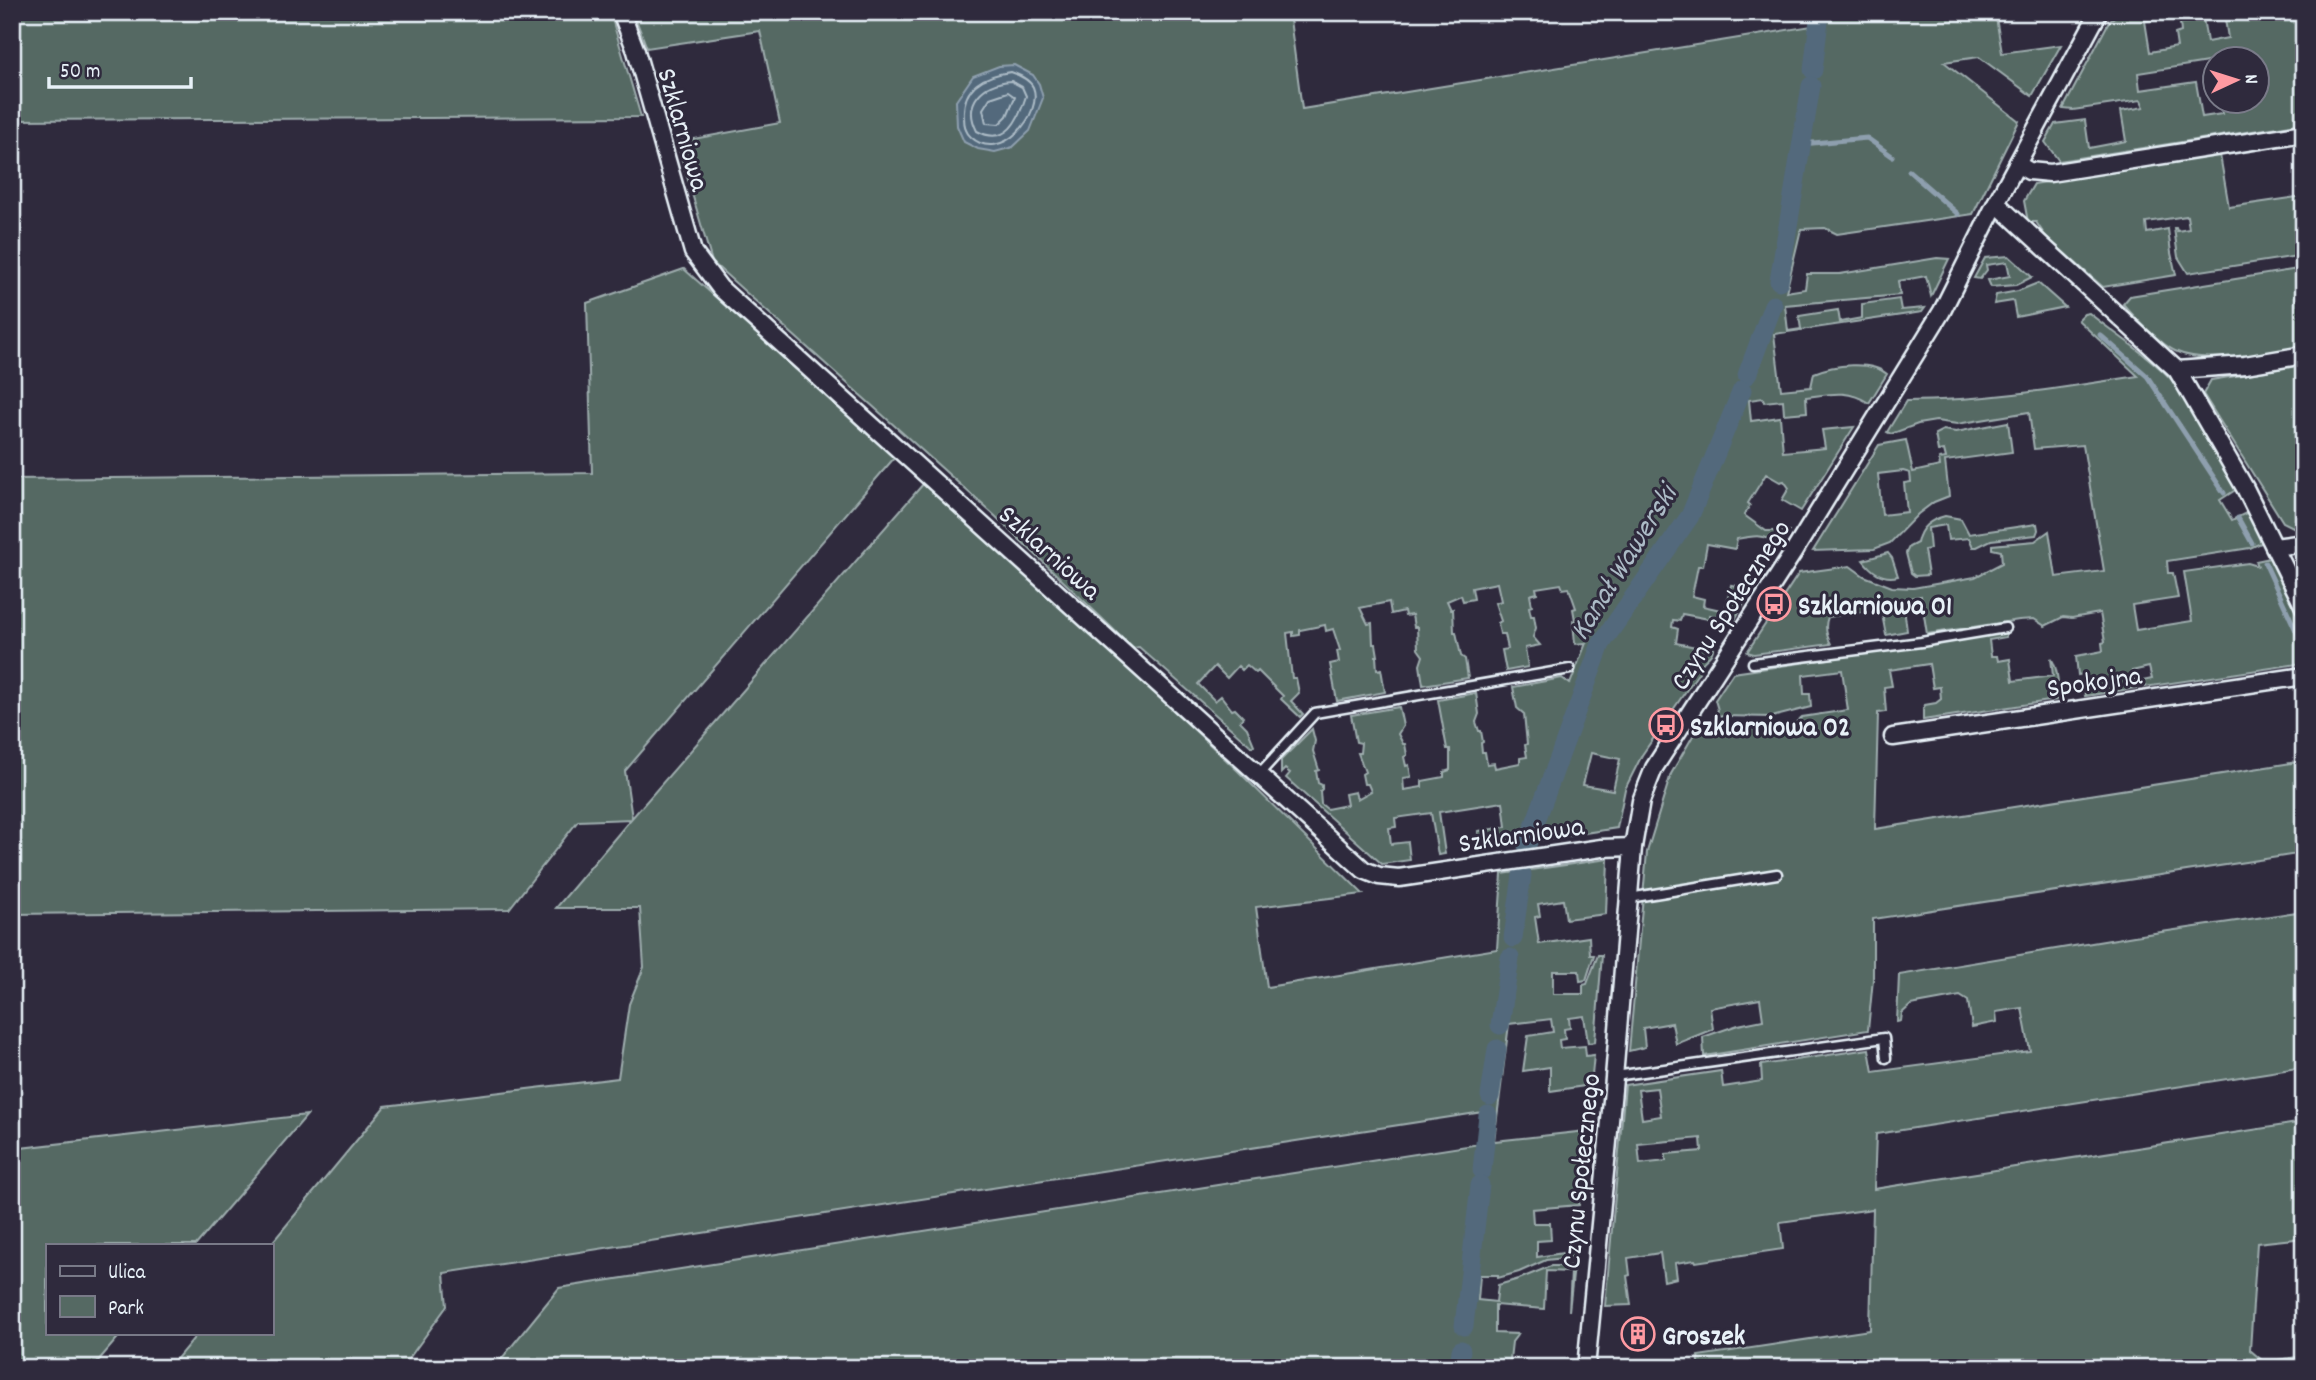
<svg xmlns="http://www.w3.org/2000/svg" width="2316" height="1380" viewBox="0 0 2316 1380" font-family="Dekko,sans-serif">
  <style>
    .green { fill: #556963; stroke: #9eadae; stroke-width: 2; fill-rule: evenodd }
    .water { fill: #52697c; stroke: #8e9fae; stroke-width: 2 }
    .lines { fill: none; stroke-linecap: round; stroke-linejoin: round }
    .shore { stroke: #acbbc6; stroke-width: 2 }
    .stream { stroke: #8e9fae; stroke-width: 5 }
    .canal { stroke: #52697c; stroke-width: 19 }
    .service-casing { stroke: #e8f1f8; stroke-width: 13 }
    .minor-casing { stroke: #e8f1f8; stroke-width: 21 }
    .service { stroke: #2f2a3d; stroke-width: 8 }
    .minor { stroke: #2f2a3d; stroke-width: 16 }
    .labels { text-anchor: middle; stroke-width: 6; stroke-linejoin: round; paint-order: stroke }
    .street-label { font-size: 28px; fill: #e8f1f8; stroke: #2f2a3d }
    .poi-label { font-size: 28px; font-weight: bold; fill: #e8f1f8; stroke: #2f2a3d; text-anchor: start }
    .water-label { font-size: 30px; font-style: italic; fill: #acbbc6; stroke: #2f2a3d }
  </style>
  <rect width="100%" height="100%" fill="#2f2a3d"/>
  <filter id="ink" filterUnits="userSpaceOnUse"><feTurbulence type="fractalNoise" baseFrequency=".0143" numOctaves="2"/><feDisplacementMap in="SourceGraphic" scale="14" xChannelSelector="R" yChannelSelector="G"/><feConvolveMatrix kernelMatrix="1 2 1 2 8 2 1 2 1" color-interpolation-filters="sRGB"/></filter>
  <g filter="url(#ink)">
    <g class="green">
      <path d="M12 12H610L641 117 12 120Z"/>
      <path d="M633 12H1289L1302 109 1812 26 1814 12H1995L2002 53 2061 45 2032 96 1979 57 1944 62 2019 121 1973 214 1837 234 1825 228 1801 229 1786 292 1805 289 1807 274H1840L1937 258 1949 259 1931 296 1926 276 1898 281 1900 295 1785 305 1788 331 1801 329 1799 316 1838 310 1840 322 1862 318V304L1899 299 1901 310 1925 308 1922 312 1774 334 1781 390 1811 387 1814 373C1833 365 1871 360 1887 374L1869 403C1847 389 1831 394 1806 397L1807 412 1784 414 1783 400 1764 402 1763 398 1749 400 1751 421 1780 417 1783 452 1825 448 1822 430 1854 427 1801 511 1782 500 1789 488 1784 481 1780 482 1766 474 1748 503 1750 505 1744 515 1766 531H1789L1778 545C1766 533 1752 536 1737 539L1735 549 1707 544 1703 566H1698L1692 596 1704 599 1703 606 1725 611 1731 585 1743 587 1746 580 1756 582 1734 621 1710 615 1709 619 1682 614 1680 621 1673 620 1672 627 1678 629 1676 643 1706 649 1707 646 1713 647C1714 658 1699 660 1699 672L1642 755 1625 789 1617 828 1481 849 1478 831 1506 827 1503 802 1439 812 1445 854 1438 855 1431 813 1395 818 1396 827 1389 828 1391 844 1408 842 1410 860 1382 864 1286 778 1290 773 1285 769 1281 773V760L1312 729 1315 741 1313 751 1319 770 1316 771 1318 783 1322 785V789L1320 791 1321 804 1327 809 1347 805 1345 794 1355 792 1357 799 1371 791 1368 784H1364L1362 774 1365 772 1358 753H1360L1361 743 1356 742 1351 715 1399 707 1403 726 1398 734 1403 744H1405L1407 755 1404 757 1406 766 1409 765 1411 777 1403 778 1404 790 1422 787V781L1444 777V772L1450 770V749H1447L1438 700 1476 693 1479 714 1476 722 1479 731H1481L1483 742 1481 743 1482 752H1485L1487 764 1494 763 1495 768 1520 763V758L1527 757 1525 745 1527 744 1524 714 1517 708 1513 687 1562 678 1570 684 1586 643 1575 644 1573 621 1575 620 1573 609 1576 608 1569 588 1563 589 1561 584 1536 588 1537 593 1530 595 1532 606 1529 607 1531 616H1534L1536 628 1533 637 1540 645 1525 648 1528 667 1506 671 1502 650 1508 649 1505 634H1500L1498 623 1501 621 1495 603 1501 601 1497 583 1472 588 1474 599 1463 601 1461 595 1447 601 1451 610 1453 609 1454 632H1456L1461 656 1465 659 1468 678 1423 685 1420 665 1423 656 1418 649 1417 627H1414L1412 615 1405 616 1404 611 1391 614 1389 602 1360 608 1368 624 1372 623 1373 644H1376L1378 656H1376L1377 670 1381 669 1385 692 1337 701 1330 664 1339 662 1337 651 1340 650 1333 629 1326 631 1325 625 1300 630V635L1293 636V632L1287 633 1292 678H1296L1299 693 1291 701 1303 714 1300 717 1281 699 1283 696 1258 671 1256 673 1247 665 1242 670 1238 666 1227 678 1215 666 1198 684 1215 701 1221 696 1232 710 1235 709 1243 717 1240 721 1247 728 1254 745 1252 747 1139 647 1133 648 994 515 712 262 677 142 780 123 760 31 647 48ZM1591 753 1620 759 1613 790 1583 785Z"/>
      <path d="M2122 12H2172V16L2145 21 2150 52 2177 47 2175 34 2181 32 2180 23 2191 22 2190 14 2202 12 2207 42 2228 38 2224 13 2304 12V123L2059 161 2045 142 2055 124 2085 120 2089 148 2126 141 2121 111 2144 107 2141 100 2073 110 2063 109 2110 20ZM2214 60H2256V102H2220L2222 114 2202 117 2196 82 2140 90 2138 73 2214 61V63Z"/>
      <path d="M2220 155 2229 207 2304 196V255L2188 273 2178 257 2174 228H2176L2177 231 2189 229 2187 216 2146 222 2147 233 2168 229 2171 253 2176 275 2103 287 2046 237 2036 222H2028L2024 201 2034 184Z"/>
      <path d="M2009 256 2032 277 2016 285 1991 287 1988 280 2010 276 2007 262 1986 265 1987 270 1980 279 1974 278 1985 258Z"/>
      <path d="M2304 268V347C2273 354 2204 365 2175 351 2161 344 2133 316 2123 304L2130 296Z"/>
      <path d="M684 269 895 457 625 771 632 818 924 483 1097 638 1238 771 1363 894 1256 907 1267 987 1497 949 1502 874 1608 859 1606 914 1566 919 1563 900 1538 904 1540 916 1535 917 1539 944 1589 937 1590 955H1594L1586 980 1580 981 1579 971H1553V994H1583V985L1587 984 1598 955H1602L1595 1042 1588 1043 1584 1016 1569 1018 1570 1028 1564 1029 1565 1039 1559 1040 1560 1048 1585 1046 1586 1056 1594 1055 1591 1085 1550 1091V1067L1523 1071 1528 1036 1553 1032 1551 1019 1509 1024 1494 1141 1587 1131 1579 1205 1532 1209 1533 1223H1550L1551 1240 1537 1241V1257L1576 1251 1574 1257 1546 1260 1519 1272 1498 1278V1275H1480L1478 1300 1496 1302 1498 1285 1519 1279 1551 1266H1574L1569 1311 1571 1272 1546 1271 1544 1309 1495 1305V1333L1518 1334 1512 1342 1509 1368H494L559 1288 1480 1144 1483 1112 444 1273 447 1306 402 1368H169L198 1333H271L270 1245 385 1106 618 1078 629 1004 644 967 640 908H556L631 819 578 821 509 909 12 914V479L592 473 587 303Z"/>
      <path d="M2038 283 2065 307 2016 317 2013 301 1994 304 1996 295 2018 291Z"/>
      <path d="M2089 313C2116 335 2146 353 2170 378 2198 410 2217 452 2237 489L2220 500 2232 520 2248 512 2263 539 2261 543 2250 548 2167 561 2168 573H2173L2178 598 2132 605 2136 630 2192 621 2184 572 2248 563 2258 566 2256 561 2274 557 2282 568 2304 622V663L2145 687 2143 681 2152 679 2149 667 2132 671 2136 688 2085 696 2083 674 2078 675 2076 656 2103 651 2102 643 2105 642 2100 613 2072 618 2063 617 2045 626 2034 619 2019 620 1927 634 1921 596 1903 599 1907 631 1886 635 1881 609 1828 617C1824 627 1826 635 1831 644L1754 654 1747 652 1799 573 1850 566 1864 576 1892 587 1913 588 1975 577 2002 563 2001 551 1992 549V545L2035 541 2049 531 2056 577 2104 571 2083 445 2034 449 2029 412 1957 424 1936 421 1918 424 1891 434 1887 432 1906 401C1984 401 2061 388 2138 376L2078 320 2084 314Z"/>
      <path d="M2304 365V529L2299 530 2283 522 2203 394 2211 380Z"/>
      <path d="M2008 422 2012 452 1945 461 1949 496 1934 502 1918 514 1890 543 1874 549 1813 551 1879 445 1906 440 1913 472 1940 466 1939 459 1946 458 1944 450 1938 451 1935 434 1943 430 1956 432ZM1903 471 1910 473 1911 482 1904 483 1907 512 1882 515 1878 474Z"/>
      <path d="M1945 516 1961 519 1969 534 2037 524 2038 530 2036 535 1991 540 1977 547H1973L1969 538 1948 540 1946 525 1928 528 1930 549 1924 550 1928 575 1915 576 1911 573 1906 553 1909 547 1917 543C1920 527 1930 520 1945 516Z"/>
      <path d="M1888 553 1892 558 1898 576C1883 580 1872 572 1863 560Z"/>
      <path d="M2006 633V637L1989 640 1991 656H1997L1998 661 2010 659 2013 681 2053 676 2051 658C2058 669 2060 688 2056 700L1923 720V710L1925 705 1936 703 1941 699 1940 687 1933 688 1929 664 1889 670 1892 686 1884 687 1886 712 1878 713 1875 829 2304 761V853L1873 919V979L1868 1030 1704 1056 1703 1037 1738 1025 1763 1020 1760 999 1710 1008 1713 1029 1676 1044 1672 1023 1643 1028 1645 1047 1629 1051 1647 852 1671 774 1698 727 1710 724 1712 722 1728 726 1778 724 1791 727 1802 717 1848 710 1842 670 1803 675 1804 694H1810L1811 707 1772 717 1721 716 1716 714 1718 710 1715 700 1733 673Z"/>
      <path d="M2304 911V1067L1876 1134 1874 1189 2304 1122V1238L2257 1243 2250 1350 2264 1362 2304 1356V1368H1700L1698 1356 1870 1330 1873 1209 1780 1222 1783 1249 1696 1262 1695 1260 1675 1263 1677 1278 1664 1281 1660 1253 1628 1258 1630 1275 1627 1276 1631 1305 1605 1306 1625 1085 1721 1071 1723 1087 1762 1081 1761 1065 1869 1049 1873 1072 2030 1051 2022 1008 1996 1012 1997 1022 1972 1027 1968 1001 1960 996 1911 1005 1902 1013 1901 1021 1897 1022 1899 975 2134 936ZM1657 1088 1661 1116 1642 1119 1638 1090ZM1701 1138 1702 1151 1666 1154V1161L1640 1164 1638 1144Z"/>
      <path d="M307 1115 196 1245H47V1333H122L92 1368H12V1149Z"/>
    </g>
    <path class="water" d="M1014 65 1033 75 1039 84 1043 98 1030 131 1013 147 995 152 978 149 964 142 957 126 956 101 973 76 999 66Z"/>
    <g class="lines">
      <g class="shore">
        <path d="M1011 72C1019 75 1029 79 1033 87 1044 113 1001 165 971 137 966 133 964 124 964 117 962 87 984 75 1011 72Z"/>
        <path d="M1011 81 1022 87 1026 96C1019 119 1007 147 977 131 962 102 983 83 1011 81Z"/>
        <path d="M1008 92 1015 97 1007 116 999 124 986 123 983 109 990 98Z"/>
      </g>
      <g class="stream">
        <path d="M1802 144 1867 138 1892 156"/>
        <path d="M1909 171 1958 214"/>
        <path d="M2100 335 2147 376 2224 493"/>
        <path d="M2238 518 2252 543"/>
        <path d="M2265 563 2304 648"/>
      </g>
      <g class="canal">
        <path d="M1813 70 1820 12"/>
        <path d="M1779 281 1811 86"/>
        <path d="M1747 375 1773 305"/>
        <path d="M1527 845 1601 644 1690 516 1742 390"/>
        <path d="M1513 938 1522 875"/>
        <path d="M1500 1025 1510 958"/>
        <path d="M1490 1096 1497 1049"/>
        <path d="M1482 1170 1488 1115"/>
        <path d="M1464 1326 1480 1185"/>
        <path d="M1459 1368 1461 1350"/>
      </g>
      <defs>
        <g id="service">
          <path d="M1753 663 1921 642 2005 628"/>
          <path d="M1259 774 1315 713 1570 669"/>
          <path d="M1629 898 1777 874"/>
          <path d="M1615 1076 1884 1038 1886 1058"/>
        </g>
        <g id="minor">
          <path d="M621 12 636 51 693 252 720 288 1364 870 1379 876 1399 878 1601 848 1633 847"/>
          <path d="M2017 164 2029 171 2050 173 2304 133"/>
          <path d="M1996 203 2177 370 2245 488 2304 607"/>
          <path d="M2177 370 2245 365 2304 355"/>
          <path d="M2275 547 2304 543"/>
          <path d="M1893 737 2304 676"/>
          <path d="M1586 1368 1613 1090 1633 847 1641 801 1654 768 1793 553 1942 311 1996 203 2099 12"/>
        </g>
      </defs>
      <use href="#service" class="service-casing"/>
      <use href="#minor" class="minor-casing"/>
      <use href="#service" class="service"/>
      <use href="#minor" class="minor"/>
    </g>
  </g>
  <defs>
    <symbol id="bus-ring" viewBox="-11 -11 22 22"><circle r="9.5" fill="#2f2a3d" stroke="#ff9aa2" stroke-width="1.5"/><path d="M-5-6H5V4H4V6H2V4H-2V6H-4V4H-5ZM-3.5-4V0h7V-4ZM-3.5 1.2v1.5H-2V1.2ZM2 1.2v1.5H3.5V1.2Z" fill="#ff9aa2"/></symbol>
    <symbol id="building-ring" viewBox="-11 -11 22 22"><circle r="9.5" fill="#2f2a3d" stroke="#ff9aa2" stroke-width="1.5"/><path d="M-4-6H4V6H1V3H-1V6H-4ZM-2.5-4.3h1.7v1.8h-1.7ZM.8-4.3h1.7v1.8H.8ZM-2.5-1h1.7V.8h-1.7ZM.8-1h1.7V.8H.8Z" fill="#ff9aa2"/></symbol>
  </defs>
  <g fill-rule="evenodd">
    <use href="#bus-ring" x="1755" y="585" width="38" height="38"/>
    <use href="#bus-ring" x="1647" y="706" width="38" height="38"/>
    <use href="#building-ring" x="1619" y="1315" width="38" height="38"/>
  </g>
  <g class="labels">
    <g class="street-label">
      <text transform="translate(685 129) rotate(74)" y="10">Szklarniowa</text>
      <text transform="translate(1051 551) rotate(42)" y="10">Szklarniowa</text>
      <text transform="translate(1729 604) rotate(-57)" y="10">Czynu Społecznego</text>
      <text transform="translate(2094 680) rotate(-8)" y="10">Spokojna</text>
      <text transform="translate(1521 833) rotate(-8)" y="10">Szklarniowa</text>
      <text transform="translate(1579 1171) rotate(-84)" y="10">Czynu Społecznego</text>
    </g>
    <g class="poi-label">
      <text x="1798" y="614">Szklarniowa 01</text>
      <text x="1690" y="735">Szklarniowa 02</text>
      <text x="1662" y="1344">Groszek</text>
    </g>
    <g class="water-label">
      <text transform="translate(1622 562) rotate(-58)" y="10">Kanał Wawerski</text>
    </g>
  </g>
  <rect width="2316" height="1380" fill="none" stroke="#2f2a3d" stroke-width="42"/>
  <rect x="21" y="21" width="2274" height="1338" fill="none" stroke="#e8f1f8" stroke-width="2.5" filter="url(#ink)"/>
  <rect x="46" y="1244" width="228" height="91" fill="#2f2a3d" stroke="#797a88" stroke-width="2"/>
  <rect x="60" y="1266" width="35" height="10" fill="#2f2a3d" stroke="#797a88" stroke-width="2"/>
  <text x="108" y="1278" font-size="21" fill="#e8f1f8">Ulica</text>
  <rect x="60" y="1296" width="35" height="21" fill="#556963" stroke="#797a88" stroke-width="2"/>
  <text x="108" y="1314" font-size="21" fill="#e8f1f8">Park</text>
  <g transform="translate(2236 80) rotate(86)"><circle r="33" fill="#2f2a3d" stroke="#797a88" stroke-width="2"/>
  <path d="M0-5L12 26L0 18L-12 26Z" fill="#ff9aa2"/>
  <text y="-10" font-size="19" font-weight="bold" text-anchor="middle" fill="#e8f1f8">N</text>
  </g>
  <path d="M49 77v10h142v-10" fill="none" stroke="#e8f1f8" stroke-width="3.5"/>
  <text x="60" y="77" font-size="21" fill="#e8f1f8" stroke="#2f2a3d" stroke-width="5" paint-order="stroke">50 m</text>
</svg>
